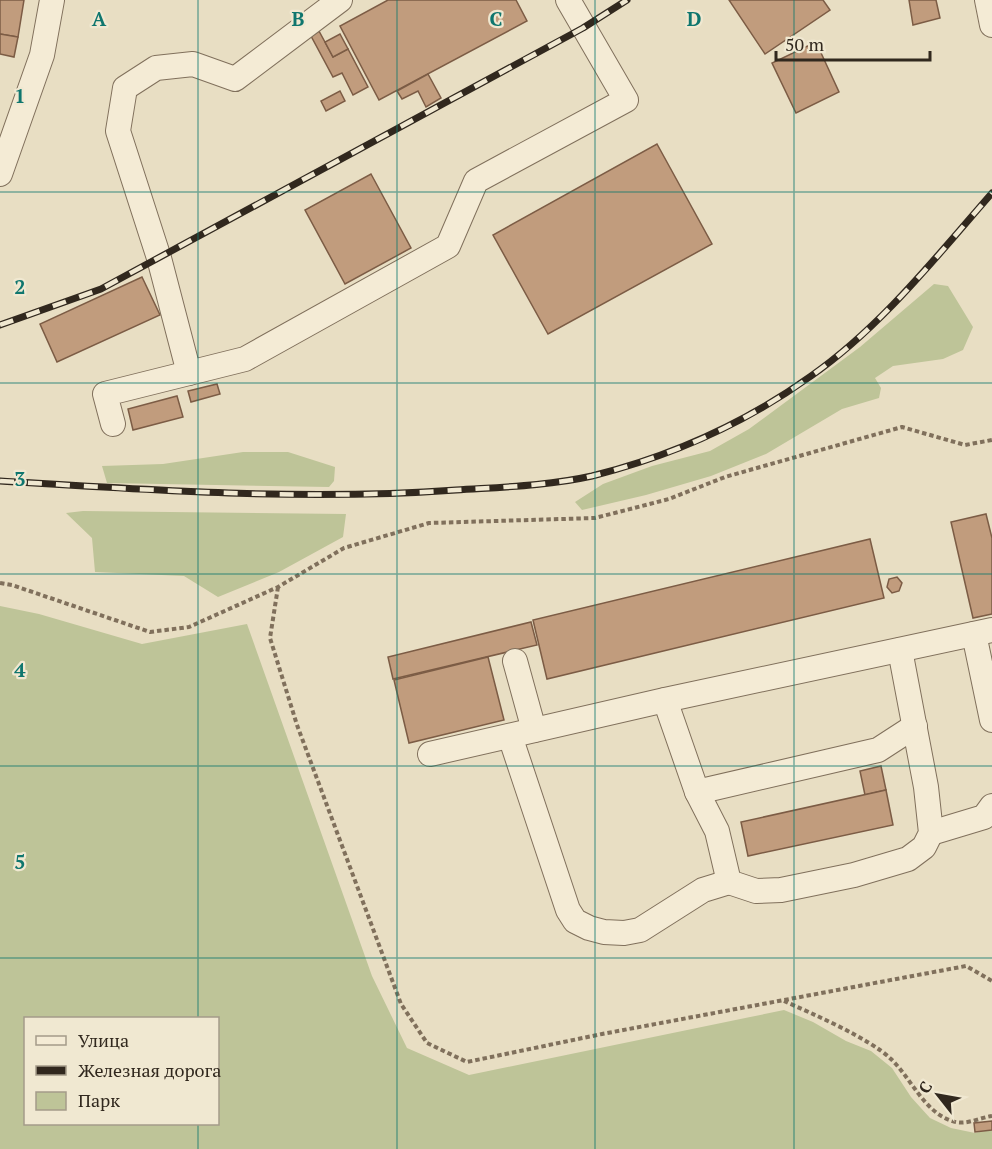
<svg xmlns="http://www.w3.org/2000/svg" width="992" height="1149" viewBox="0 0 992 1149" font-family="'PT Serif',serif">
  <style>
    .green { fill: #bec498; fill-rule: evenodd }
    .building { fill: #c19c7d; stroke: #7c5c45; stroke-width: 1.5 }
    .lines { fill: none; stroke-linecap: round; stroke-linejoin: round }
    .minor-casing { stroke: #80705c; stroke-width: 26 }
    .path { stroke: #80705c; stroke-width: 4; stroke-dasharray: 4.5 3; stroke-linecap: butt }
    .minor { stroke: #f4ebd5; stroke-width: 24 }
    .rail-casing { stroke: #31281e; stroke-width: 7 }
    .rail { stroke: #f0e8d1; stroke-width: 4.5; stroke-dasharray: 14; stroke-linecap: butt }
    .grid { fill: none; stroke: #0f766e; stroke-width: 1.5; stroke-opacity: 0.55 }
    .grid-label { font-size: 20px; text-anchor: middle; font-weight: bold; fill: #0f766e; stroke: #f0e8d1; stroke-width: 4.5; stroke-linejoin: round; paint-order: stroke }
  </style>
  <rect width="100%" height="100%" fill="#e8dec3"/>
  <g class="green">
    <path d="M934 284 948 286 973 327 963 350 943 359 893 366 875 378 881 388 879 398 842 409 766 454 711 476 646 495 582 510 575 502 603 484 652 466 710 451 749 429 860 347Z"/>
    <path d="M243 452H288L335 467 334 481 329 487 107 483 102 466 163 464Z"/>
    <path d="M83 511 346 514 343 537 279 572 218 597 184 576 95 572 92 538 66 513Z"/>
    <path d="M0 606 39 614 142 644 247 624 372 976 407 1048 469 1075 784 1010 813 1022 846 1041 871 1051 892 1068 911 1097 930 1118 951 1128 975 1133 992 1129V1149H0ZM26 1018H218V1124H26Z"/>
  </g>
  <g class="building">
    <path d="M0 0H24L18 37 0 34Z"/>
    <path d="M388 0H516L527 21 379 100 340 26Z"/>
    <path d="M729 0H823L830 10 765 54Z"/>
    <path d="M909 0H936L940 18 913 25Z"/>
    <path d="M319 31 333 57 348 49 368 87 353 95 342 73 333 77 311 36Z"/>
    <path d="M0 34 18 37 14 57 0 54Z"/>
    <path d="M340 34 348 49 333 57 325 42Z"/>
    <path d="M816 42 839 92 796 113 772 63Z"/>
    <path d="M428 74 441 98 426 107 418 91 402 99 397 91Z"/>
    <path d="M340 91 345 101 326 111 321 101Z"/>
    <path d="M657 144 712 244 548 334 493 235Z"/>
    <path d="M371 174 411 248 345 284 305 210Z"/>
    <path d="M142 277 160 315 57 362 40 324Z"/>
    <path d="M217 384 220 394 191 402 188 391Z"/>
    <path d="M177 396 183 417 133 430 128 409Z"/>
    <path d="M986 514 992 538V614L973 618 951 522Z"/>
    <path d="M870 539 884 598 547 679 533 620Z"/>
    <path d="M897 577 902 583 899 591 892 593 887 587 889 579Z"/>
    <path d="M531 622 537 645 393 679 388 657Z"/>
    <path d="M488 657 504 720 409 743 394 680Z"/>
    <path d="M881 766 886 790 865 795 860 771Z"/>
    <path d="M886 790 893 825 748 856 741 822Z"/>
    <path d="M992 1121V1130L975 1132 974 1123Z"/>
  </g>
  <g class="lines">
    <defs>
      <g id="minor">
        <path d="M987 0 992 25"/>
        <path d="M0 174 42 55 52 0"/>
        <path d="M189 373 159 258 118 131 125 88 156 68 193 64 235 79 340 0"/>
        <path d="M113 424 105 394 245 359 448 246 476 181 626 100 568 0"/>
        <path d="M974 634 992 720"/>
        <path d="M515 661 534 730"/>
        <path d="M665 700 697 792 717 831 729 882 756 891 781 890 854 875 908 859 924 847 931 833 926 787 900 650"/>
        <path d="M510 736 568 910 575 921 589 928 604 932 624 933 640 930 703 890 729 882"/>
        <path d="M430 754 665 700 992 630"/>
        <path d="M697 792 878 750 915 726"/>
        <path d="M931 833 984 817 992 806"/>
      </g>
    </defs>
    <use href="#minor" class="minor-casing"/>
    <g class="path">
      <path d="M0 583 12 585 150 632 189 627 278 587 344 548 429 523 595 518 669 499 725 477 902 427 965 445 992 440"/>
      <path d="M278 587 270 638 297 725 401 1004 427 1043 467 1062 602 1034 966 966 992 981"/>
      <path d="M784 1001C813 1014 869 1038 891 1059 911 1078 924 1112 952 1121 965 1126 978 1118 992 1116"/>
    </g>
    <use href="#minor" class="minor"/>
    <defs>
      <g id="rail">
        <path d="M0 325 101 289 583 28 627 0"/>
        <path d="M0 481C152 490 304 501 456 490 501 487 547 486 592 476 672 456 744 424 811 376 881 327 936 257 992 193"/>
      </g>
    </defs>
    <use href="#rail" class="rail-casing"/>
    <use href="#rail" class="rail"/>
  </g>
  <path class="grid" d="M198 0V1018M397 0V1149M595 0V1149M794 0V1149M0 192H992M0 383H992M0 574H992M0 766H992M0 958H992M198 1124V1149"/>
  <g class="grid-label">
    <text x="99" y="26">A</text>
    <text x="298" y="26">B</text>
    <text x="496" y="26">C</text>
    <text x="694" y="26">D</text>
    <text x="20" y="103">1</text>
    <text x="20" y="294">2</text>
    <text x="20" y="486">3</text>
    <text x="20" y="677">4</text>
    <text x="20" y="869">5</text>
  </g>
  <rect x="24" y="1017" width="195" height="108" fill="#f0e8d1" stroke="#a49b89" stroke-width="1.5"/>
  <rect x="36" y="1036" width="30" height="9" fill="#f4ebd5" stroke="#a49b89" stroke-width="1.5"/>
  <text x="78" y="1047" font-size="18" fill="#31281e">Улица</text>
  <rect x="36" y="1066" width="30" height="9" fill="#31281e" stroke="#a49b89" stroke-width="1.5"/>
  <text x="78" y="1077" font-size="18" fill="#31281e">Железная дорога</text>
  <rect x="36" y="1092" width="30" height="18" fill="#bec498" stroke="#a49b89" stroke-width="1.5"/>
  <text x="78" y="1107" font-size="18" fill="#31281e">Парк</text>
  <g transform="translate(938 1095) rotate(301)" stroke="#f0e8d1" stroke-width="4.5" paint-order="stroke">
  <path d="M0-4.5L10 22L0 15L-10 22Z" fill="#31281e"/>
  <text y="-9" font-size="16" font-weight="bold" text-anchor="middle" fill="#31281e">С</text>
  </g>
  <path d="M776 51v9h154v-9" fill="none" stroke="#31281e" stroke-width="3"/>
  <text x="785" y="51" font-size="18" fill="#31281e" stroke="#f0e8d1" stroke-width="4.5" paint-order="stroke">50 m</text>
</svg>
